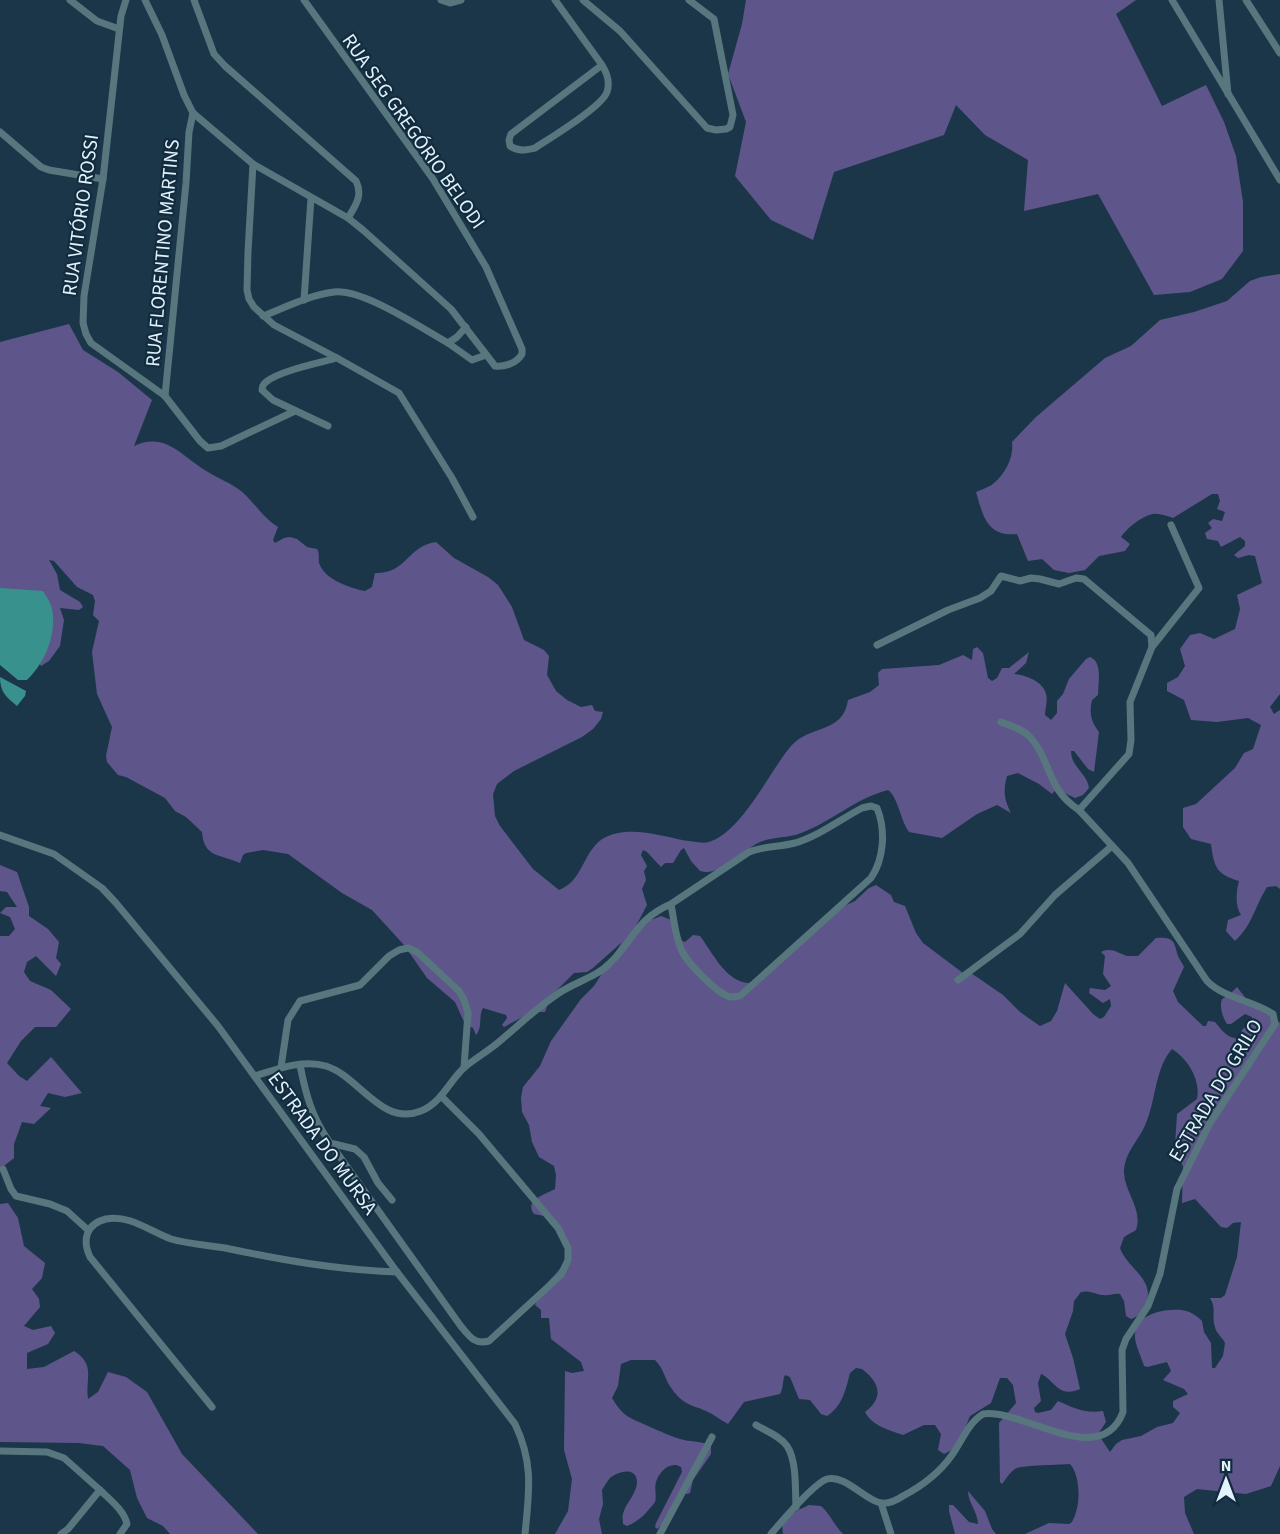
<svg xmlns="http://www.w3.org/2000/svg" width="1280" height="1534" viewBox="0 0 1280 1534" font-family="'Source Sans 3',sans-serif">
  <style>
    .forest { fill: #5e568b; fill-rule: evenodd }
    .water { fill: #38918d }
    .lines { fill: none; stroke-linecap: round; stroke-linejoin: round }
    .minor { stroke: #57767e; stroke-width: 7 }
    .labels { text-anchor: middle; stroke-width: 4.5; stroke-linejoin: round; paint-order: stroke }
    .street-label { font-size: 20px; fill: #e1f1fd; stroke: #122c3e }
  </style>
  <rect width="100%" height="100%" fill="#1c3649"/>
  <g class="forest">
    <path d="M746 0H1136L1116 14 1162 106 1206 85 1224 122 1236 156 1243 202V251L1222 279 1190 292 1154 295 1098 194 1024 211 1028 160 985 135 956 105 944 135 834 172 813 240 771 220 735 176 746 122 728 74 742 24Z"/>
    <path d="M1280 274V694L1270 707 1274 714 1280 710V889L1276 886 1267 887C1254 908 1253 924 1235 941L1226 931 1228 920 1241 915C1235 906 1236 892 1239 881 1216 874 1214 867 1211 844L1191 839 1183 827V808L1196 804 1235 768 1244 753 1253 749 1261 725 1248 718 1217 722 1191 720 1184 700 1167 691V683L1178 677 1185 666 1180 649 1190 635 1200 633 1214 639 1235 629 1240 609 1237 595 1262 583 1255 556 1249 555 1238 558 1234 555 1245 546V541L1240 537 1221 547 1218 541 1207 539 1205 533 1212 528 1208 523 1213 519 1222 521 1225 512 1217 509 1220 501 1218 494H1212L1173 518C1167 516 1159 513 1153 514 1142 516 1127 528 1121 537L1130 544 1125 551 1099 556 1085 570 1069 573 1054 570 1042 559 1028 561 1017 534C987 537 983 516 976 492 982 489 990 487 994 483 1006 473 1014 456 1012 442L1036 417 1105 358 1131 346 1160 320 1194 312 1227 301 1250 281 1261 277Z"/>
    <path d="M69 324 83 350 118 372 152 400 134 446C166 431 182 457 208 472 219 479 231 483 241 491 254 502 263 518 278 527L273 540 275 543 284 538 290 537 297 539 307 547 317 549C320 554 318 557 319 563 325 580 350 588 365 591L372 587 375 573C407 574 407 546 436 542L454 558 488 577 498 585 512 607 524 640 544 650 549 656 547 675 556 691 567 700 581 707 592 705 595 711 603 712 601 719 593 729 582 737 514 771 497 784 493 794 495 816 500 826 533 869 559 890C584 881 583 848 606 837 628 826 659 835 682 840 691 841 701 844 709 842 742 832 769 772 791 746 811 724 843 734 848 700L870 692 879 685 878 673 882 669 939 665 963 655 972 660 973 649 977 647 983 653 988 678 992 681 997 678 1002 668H1009L1029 652 1026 663 1014 674C1025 675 1043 681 1046 694 1048 700 1045 709 1045 715L1051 720 1057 713V701L1063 694 1069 679 1086 659 1090 657C1103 662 1098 683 1098 695L1092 700C1089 714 1091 721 1099 732L1094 772 1088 769 1074 751H1071C1071 767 1087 773 1089 788L1083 795 1075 798 1056 789 1052 794 1039 784 1018 773 1007 776C1003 791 1004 799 1011 813L997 805 977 814 942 838 909 832C900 819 898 797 888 790 856 798 831 822 801 833 786 839 770 836 756 844 740 853 720 877 700 871L691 861 684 848 681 850 673 863H665L661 867 647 852 643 850 641 855 647 866 644 871 646 880 642 889 647 905 636 926 661 916 671 920 682 941 685 942 693 935 700 936C713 953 726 983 750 983L840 908 855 901 869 888 876 885 891 895 894 902 905 906 916 933 923 943 963 973H971L1003 995 1020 1012 1040 1026 1051 1021 1057 1011 1065 983 1093 1014 1100 1019 1104 1017 1111 1006 1110 999 1103 1003 1089 993 1090 988 1105 990 1111 986 1103 974 1105 956 1101 952C1112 947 1117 953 1127 956 1131 956 1135 956 1138 956L1156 938C1172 937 1174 940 1177 953 1178 958 1182 962 1184 967L1173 991 1178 1002 1203 1026H1206L1208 1021 1215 1022C1221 1029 1228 1040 1239 1038L1242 1030 1252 1020V1017L1245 1014 1231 1024H1227C1223 1018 1219 1007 1222 999L1228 996 1237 987 1247 1000 1269 1013 1280 1023V1466L1271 1486 1246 1494 1197 1489 1184 1497 1185 1513 1194 1534H1025L1049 1523 1069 1524 1072 1522C1081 1507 1081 1476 1070 1464 1060 1465 1020 1465 1015 1469 1010 1472 1006 1479 1002 1484L1000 1482 999 1423 1016 1403 1013 1385 1007 1378H1000L991 1403 970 1416 960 1441 950 1451 944 1454 938 1450 941 1434 935 1425H924L903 1435C889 1430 872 1426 865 1412 885 1397 879 1382 862 1369L856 1368 850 1373C846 1389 842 1407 827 1416L821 1414 810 1400 799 1399 790 1377 785 1375C782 1381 784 1387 780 1394L744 1402 728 1424C722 1421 717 1417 712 1414 696 1405 684 1407 672 1389 664 1379 665 1370 655 1360H631L621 1364 618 1386 612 1398C624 1418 629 1417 648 1426 660 1431 671 1437 684 1440 694 1442 702 1441 711 1446V1454L693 1480 690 1493 687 1494 682 1492 665 1522 657 1529 655 1527 656 1523 682 1472 681 1467C670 1460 659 1472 656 1482 654 1488 657 1496 655 1502 647 1512 640 1521 627 1526L623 1524C623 1520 622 1517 623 1514 625 1503 641 1490 636 1477 632 1467 616 1473 610 1478 607 1481 604 1487 602 1490L603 1504 599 1519 602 1534H555L568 1511 572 1479 564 1450 565 1371 572 1373 584 1371 581 1362 551 1339 549 1318H541V1310L535 1305 540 1291 566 1262 565 1237 544 1216 534 1214C524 1200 544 1195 555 1189L556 1175 554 1166 539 1157 532 1142 529 1125 522 1112 521 1098 523 1087 540 1066 551 1041 581 999 594 986 622 942 593 968 587 972 574 973 551 996 545 1012H532L504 1027 502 1025 507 1018 506 1015 483 1008C478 1017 483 1027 476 1035L473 1028 465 1024 455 1002 427 978 404 945 372 910 342 893 288 854 263 850 246 853 243 855 240 863C220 854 204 858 202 832L186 817 175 811 165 798 126 777 118 775 107 762 106 756 112 727 97 694 92 652 99 621 93 615 95 601 93 595 77 587 54 561 49 560 57 574 60 590 80 602 83 607 79 610 60 608 64 620 60 646 49 661 41 666 0 597V342ZM1172 1049C1188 1059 1201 1080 1197 1099L1177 1114 1175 1146 1177 1157 1183 1166 1182 1203 1195 1199 1221 1227 1227 1228 1233 1223 1241 1222 1237 1257 1225 1295 1221 1298H1210C1217 1309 1211 1315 1215 1327 1216 1333 1222 1337 1225 1343L1223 1356 1215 1368H1212L1211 1343 1204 1332 1202 1321C1196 1315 1190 1311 1181 1310 1166 1309 1136 1313 1135 1334 1134 1343 1141 1356 1144 1366L1147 1367 1167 1362 1171 1371 1163 1380 1184 1389 1188 1394 1173 1401V1407L1180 1413 1173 1423 1157 1427 1141 1436 1122 1440 1116 1444 1110 1452 1098 1434 1106 1422 1103 1411C1087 1414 1073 1408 1058 1401L1051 1410 1038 1413 1035 1412 1034 1408 1041 1401 1038 1383 1041 1374C1054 1379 1058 1399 1080 1389L1073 1358 1065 1334 1073 1311 1074 1301 1081 1292C1090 1290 1094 1294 1103 1295 1109 1296 1114 1293 1120 1294L1124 1301 1126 1316 1131 1319C1137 1317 1141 1313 1144 1307 1159 1281 1127 1269 1120 1248L1124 1237 1136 1230C1143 1209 1125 1193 1124 1173 1124 1152 1139 1141 1146 1123 1156 1100 1155 1068 1172 1049Z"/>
    <path d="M0 865 17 872 29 907V916L48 929 59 942 56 958 61 964 56 976 36 956 27 962 24 972 30 981 51 990 71 1009 56 1027H35L21 1041 7 1063 19 1076 27 1081 51 1057 82 1093 65 1097 48 1093 40 1106 51 1108 34 1124 22 1122 14 1144V1158L0 1169V936H9L15 929 10 917 0 913 6 907H17L7 892 0 891Z"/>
    <path d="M8 1203 18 1218 24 1246 45 1263 42 1278 32 1289 39 1299 40 1307 24 1326 33 1330 51 1326 55 1333 48 1344 27 1353V1369L44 1367 74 1351C96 1365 85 1378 88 1399L98 1392 108 1372 126 1377 147 1392 182 1454 258 1534H170L163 1526 147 1518 137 1498 130 1470 103 1446 79 1443 0 1442V1204Z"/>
    <path d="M968 1491 985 1511 992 1529 996 1534H955L949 1511V1505H953L969 1522 978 1524C978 1512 968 1503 968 1491Z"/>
    <path d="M809 1505 821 1506C830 1514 834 1525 843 1534H783L782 1525 788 1515Z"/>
  </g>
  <g class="water">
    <path d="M0 588 43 591C46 596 51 603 52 609 57 634 45 663 27 680H18L0 665Z"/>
    <path d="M0 677 26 691 25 696 17 706C6 697 0 692 0 677Z"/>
  </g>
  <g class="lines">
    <g class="minor">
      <path d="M70 0 97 21 119 29"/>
      <path d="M126 0 121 16 103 179 84 296 83 323 86 334 91 343 165 396 200 441 208 448 221 446 295 411"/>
      <path d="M145 0 162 35 184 95 193 113 253 164 348 218 363 230 451 309 495 366C505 367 517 363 522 354V349L486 267 433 179 304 0"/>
      <path d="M194 0 214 54 225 66 356 181C363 195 356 205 348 218"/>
      <path d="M441 0 450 3 461 0"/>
      <path d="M555 0 602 65C607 73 610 83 607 92 602 107 550 138 535 148 526 150 519 152 510 146L509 140 511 134 602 65"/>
      <path d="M583 0 620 31 707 128 716 130 726 129 730 127 733 115 714 19 689 0"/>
      <path d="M1172 0 1280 180"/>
      <path d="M1219 0 1228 94"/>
      <path d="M1246 0 1280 53"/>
      <path d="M0 132 41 167 49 170 103 179"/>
      <path d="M253 164 248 252 247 290 249 299 254 307 274 325 337 358 399 393 452 478 473 517"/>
      <path d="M304 300 311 198"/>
      <path d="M263 316C286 307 310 295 334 292 364 289 421 328 448 343L457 337 466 327"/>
      <path d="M448 343 472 360 486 355"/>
      <path d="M165 396 186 183 189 132 193 113"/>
      <path d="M328 426 273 400 262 390C263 386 262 385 266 382 279 371 319 363 337 358"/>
      <path d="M1152 647 1199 588 1171 525"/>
      <path d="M1001 722C1011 726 1023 729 1030 737 1052 761 1046 789 1079 810"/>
      <path d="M0 835 54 854 102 888 116 903 218 1026 397 1272 515 1424C534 1464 529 1492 525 1534"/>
      <path d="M958 980 1020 934 1055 895 1112 846"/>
      <path d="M300 1065C306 1096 312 1117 330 1143L355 1149 364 1157 378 1183 392 1200"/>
      <path d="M281 1067 288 1020 300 1001 360 985 389 956 399 950 408 948 417 952 459 991 464 1000 468 1013 464 1067"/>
      <path d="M255 1076C277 1069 303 1059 326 1066 359 1076 381 1127 421 1111 442 1103 450 1079 466 1066 475 1059 486 1052 495 1045 517 1027 536 1008 559 993 575 982 597 977 610 963 634 940 636 919 671 904L749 852C764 846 780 847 795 843 819 836 841 819 862 808L871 806 877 808C886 830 884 859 871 878L740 996C737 996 733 997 730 997 718 994 691 966 684 955 676 941 674 921 671 904"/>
      <path d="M330 1143 460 1325C469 1336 474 1345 489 1341L561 1275 568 1260V1248L558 1228 479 1134 441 1096"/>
      <path d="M3 1169 11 1189 16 1196 50 1204 67 1211 88 1230"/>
      <path d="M212 1407 90 1257C82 1240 86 1224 106 1219 129 1214 151 1232 171 1239 188 1244 207 1245 225 1248 282 1260 338 1270 397 1272"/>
      <path d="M756 1425C766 1431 780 1436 787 1446 797 1461 795 1489 796 1507"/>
      <path d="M0 1451 47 1452 64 1458 100 1490"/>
      <path d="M881 1503 891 1534"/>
      <path d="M61 1534 68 1529 100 1490C110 1500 124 1510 127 1524L120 1534"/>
      <path d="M660 1534 712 1437"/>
      <path d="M771 1534C782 1521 813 1484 827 1479 845 1474 866 1501 881 1503 888 1504 897 1500 903 1496 922 1486 940 1472 952 1455 962 1441 968 1423 983 1414 1023 1408 1101 1471 1123 1412L1122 1350 1126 1339 1148 1306 1160 1274 1177 1189 1210 1123 1275 1024 1273 1014C1252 1000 1225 999 1207 981L1128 863 1079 810 1129 754 1131 740 1130 702 1152 647 1151 635 1146 631 1084 579 1076 578 1059 584 1040 579 1031 578 1020 581 1001 576 991 591 980 598 948 610 877 645"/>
    </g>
  </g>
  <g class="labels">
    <g class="street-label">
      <text transform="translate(414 131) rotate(55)" y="7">RUA SEG GREGÓRIO BELODI</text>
      <text transform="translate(80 215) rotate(-82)" y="7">RUA VITÓRIO ROSSI</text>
      <text transform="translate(162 253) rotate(-85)" y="7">RUA FLORENTINO MARTINS</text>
      <text transform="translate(1215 1090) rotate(-59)" y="7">ESTRADA DO GRILO</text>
      <text transform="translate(323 1143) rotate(54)" y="7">ESTRADA DO MURSA</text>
    </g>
  </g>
  <g transform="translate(1226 1480)" stroke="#122c3e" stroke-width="4.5" paint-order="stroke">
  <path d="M0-4.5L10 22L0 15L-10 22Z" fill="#e1f1fd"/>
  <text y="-9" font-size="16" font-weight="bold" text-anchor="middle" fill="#e1f1fd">N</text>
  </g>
</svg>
